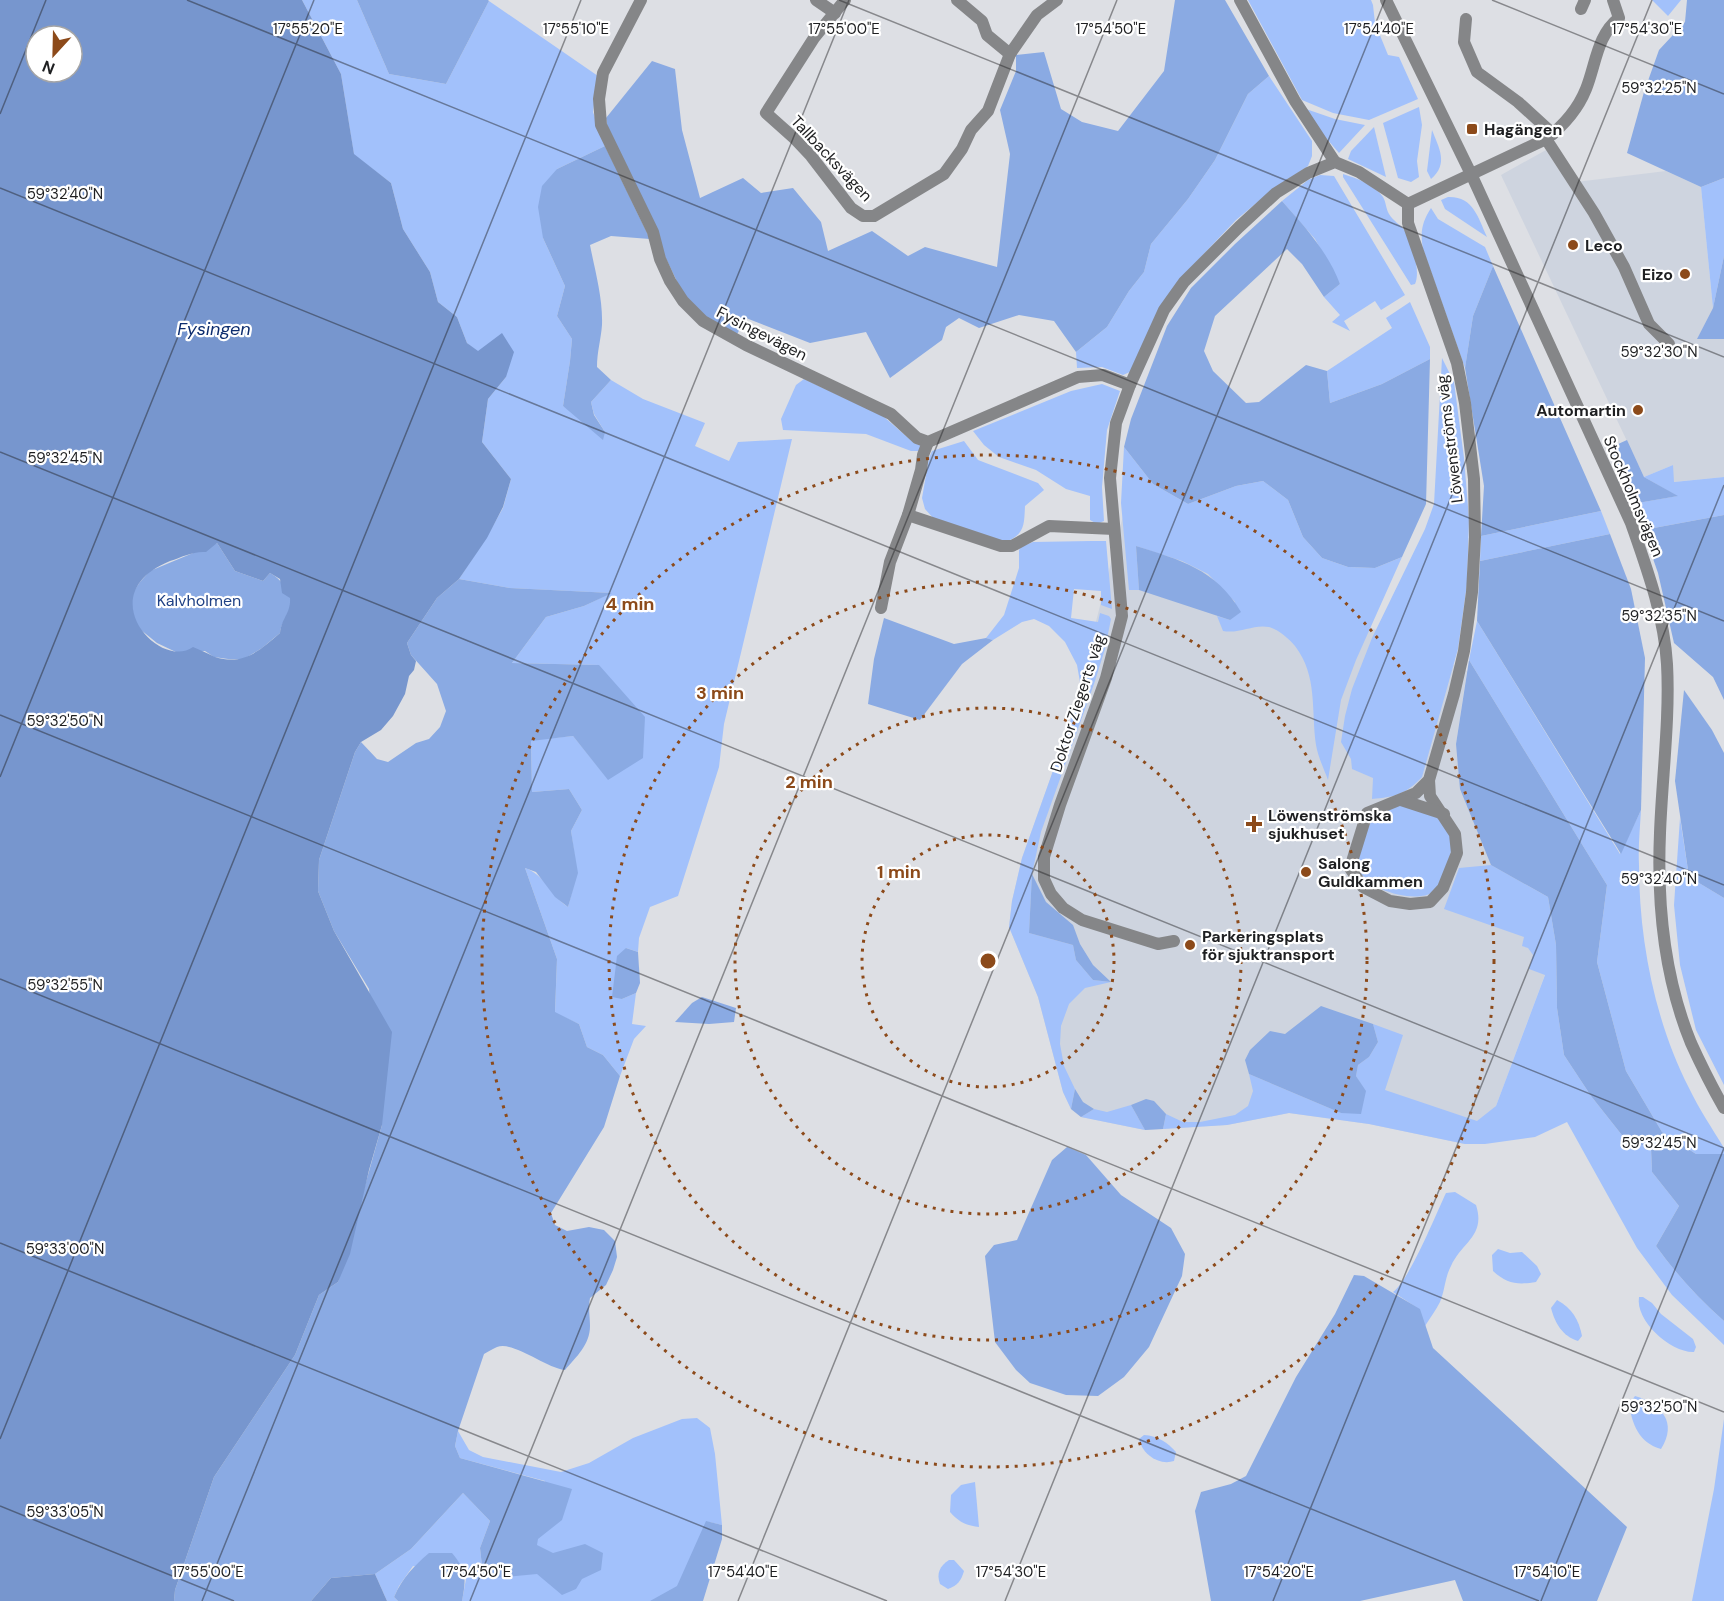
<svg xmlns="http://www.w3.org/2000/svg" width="1724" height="1601" viewBox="0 0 1724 1601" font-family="'DM Sans',sans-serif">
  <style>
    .built { fill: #ced4df }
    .green { fill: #a2c1fb }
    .forest { fill: #8aaae3 }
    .water { fill: #7796ce; fill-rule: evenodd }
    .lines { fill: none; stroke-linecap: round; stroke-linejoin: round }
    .minor { stroke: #858688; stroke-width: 12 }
    .ticks { fill: none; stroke: #1e1f21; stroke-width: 1.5; stroke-opacity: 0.45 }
    .ring { fill: none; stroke: #8c4a1a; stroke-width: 3; stroke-dasharray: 3 6 }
    .poi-dot { fill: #8c4a1a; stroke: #fff; stroke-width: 2 }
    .labels { text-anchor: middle; stroke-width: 4.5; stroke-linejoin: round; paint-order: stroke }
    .poi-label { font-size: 16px; font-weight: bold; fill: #1e1f21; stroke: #fff; text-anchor: start }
    .street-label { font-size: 16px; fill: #1e1f21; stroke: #fff }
    .park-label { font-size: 16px; fill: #1f4185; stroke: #fff }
    .water-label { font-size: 18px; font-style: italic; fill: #0c2c6e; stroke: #fff }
    .ticks-label { font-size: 15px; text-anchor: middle; fill: #1e1f21; stroke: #fff; stroke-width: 4.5; stroke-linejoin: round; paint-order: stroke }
    .centre { fill: #8c4a1a; stroke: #fff; stroke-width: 3 }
    .ring-label { font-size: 18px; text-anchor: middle; font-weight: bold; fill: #8c4a1a; stroke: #fff; stroke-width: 4.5; stroke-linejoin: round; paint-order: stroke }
  </style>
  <rect width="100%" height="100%" fill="#dddfe4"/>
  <g class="built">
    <path d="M1546 150 1568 183 1666 171 1701 187 1713 308 1698 338 1724 339V477L1673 482V465L1644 477 1501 175Z"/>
    <path d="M1123 516 1467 671 1456 744 1556 945 1496 1106 1465 1144 1369 1124 1289 1113 1227 1125 1145 1130 1081 1117 1071 1109 1063 1092 1038 997 1009 927 1012 901 1022 858 1070 723Z"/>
  </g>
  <g class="green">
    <path d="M302 0H357L389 74 446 84 489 1 598 76 593 112 605 146 557 169 543 238 565 286 557 316 572 339 570 361 563 406 605 432 594 414 591 402 611 380 643 399 705 423 695 446 729 461 738 442 792 439 724 724 719 767 678 896 650 907 639 938 638 952 626 948 622 999 636 993 632 1024 646 1026 634 1039 620 1076 603 1055 587 1047 579 1024 555 1013 557 959 525 868C544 874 551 896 568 907L577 873 571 831 582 810 569 789 532 792 531 740 573 736 608 779 599 665 512 663 546 617 584 606 611 593 510 588 459 579 486 538 503 508 511 479 482 442 488 399 506 377 467 343 457 317 438 302 430 272 403 229 391 183 354 155 341 74Z"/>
    <path d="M1248 0H1371L1373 5 1375 23 1388 55 1399 57 1418 99 1369 120 1333 113 1302 100Z"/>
    <path d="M1652 0H1681L1668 16Z"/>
    <path d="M1269 76 1312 141V156L1308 166 1272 190 1236 220 1178 281 1132 371 1123 375 1102 367 1077 368 1076 352 1107 327 1129 291 1144 272 1151 244 1188 199 1215 160 1248 94Z"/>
    <path d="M1419 107 1422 125 1417 161 1419 177 1411 182 1398 178 1383 123Z"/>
    <path d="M1306 109 1335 119 1365 125 1339 153 1321 132Z"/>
    <path d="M1374 127 1386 177 1348 159 1351 151Z"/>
    <path d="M1432 130C1439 148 1449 164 1431 179L1427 171Z"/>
    <path d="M1343 174C1356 178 1375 185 1383 197 1386 202 1386 209 1389 214 1393 221 1401 225 1405 231 1412 244 1421 271 1415 284L1411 285 1343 177Z"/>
    <path d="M1320 175 1334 176 1405 295 1381 310 1375 301 1344 321 1350 331 1332 322 1340 315 1324 297 1340 284 1315 239 1282 201 1308 180Z"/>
    <path d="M1724 178V256L1713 308 1701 187Z"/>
    <path d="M1448 197C1473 196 1478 217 1487 237L1445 209 1441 200Z"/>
    <path d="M1431 208 1438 219 1485 247 1493 266 1473 316 1465 368 1423 249C1420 232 1422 222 1431 208Z"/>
    <path d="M1410 302 1430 347V359L1382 384 1330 403 1327 371 1392 328 1386 318Z"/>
    <path d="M1442 358 1454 382 1464 458 1469 519 1467 584 1458 649 1422 777C1406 794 1395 797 1372 799L1373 778 1352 769 1351 759 1341 742 1345 716 1352 689 1372 638 1425 529 1434 504Z"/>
    <path d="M804 379 883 416 914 443 923 446 920 451H911L866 434 783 430 781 419 796 385Z"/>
    <path d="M1102 384 1120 391 1107 430 1102 487 1104 521 1097 524 1090 520V496L1066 489 1036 470 999 457 984 445 973 431 1071 391Z"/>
    <path d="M964 441 978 460 1038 483 1044 490 1025 506C1024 526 1025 535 1003 543L934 519 925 509 922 498 929 458 932 451Z"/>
    <path d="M1124 447 1153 484 1188 504 1236 486 1263 481 1288 500 1303 537 1322 558 1348 567 1375 568 1402 557 1356 660 1341 700 1328 780C1324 769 1318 757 1316 745 1311 710 1318 676 1295 646 1289 639 1279 630 1269 627 1253 624 1240 634 1223 631L1217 616 1230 620 1235 602 1208 574 1182 561 1136 546 1139 590H1129L1121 503Z"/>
    <path d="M1673 465 1674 482 1724 477V515L1643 530 1632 504 1677 496 1644 477Z"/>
    <path d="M1601 511 1610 534 1480 561 1481 536Z"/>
    <path d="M1091 541H1106L1112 609 1101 605V591L1074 589 1071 618 1098 622 1100 613 1109 616 1111 619 1105 649 1094 684 1041 832 1032 874 1029 933 1073 945 1076 960 1093 980 1111 982 1085 988 1069 1004 1061 1026 1060 1044 1064 1066 1075 1089 1071 1109 1063 1092 1038 997 1009 927 1012 901 1022 858 1070 723 1080 682 1077 665 1065 642 1049 626 1034 619 1022 622 993 640 986 638 1004 615 1019 568V550L1021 547 1033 542Z"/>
    <path d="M1477 621 1620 854 1641 810C1640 828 1638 847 1639 865 1639 940 1655 1022 1689 1088 1699 1109 1712 1128 1724 1148V1154H1696L1662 1132 1626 1071 1597 962 1607 885 1469 660Z"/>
    <path d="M1399 804 1441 818C1452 836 1455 844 1447 865 1444 874 1442 886 1433 892 1416 904 1367 890 1360 871 1355 861 1360 851 1364 841 1371 817 1375 812 1399 804Z"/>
    <path d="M1680 818 1689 877 1724 898V1085L1696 1030 1680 965 1674 905Z"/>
    <path d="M1491 865 1548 897 1556 945 1557 1008 1564 1055 1591 1096 1625 1139 1651 1148 1652 1172 1679 1206 1656 1246C1676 1274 1698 1298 1724 1321V1345L1672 1295 1637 1248 1567 1122 1535 1137 1485 1144H1465L1369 1124 1289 1113 1227 1125 1163 1129 1166 1114 1183 1122H1200L1235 1115 1248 1106 1253 1091 1249 1074 1341 1113 1365 1091 1356 1076 1358 1065 1369 1057 1378 1042 1373 1024 1403 1035 1385 1090 1477 1121 1496 1106 1545 975 1529 969 1533 955 1528 948 1522 946 1524 937 1444 909 1459 868Z"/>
    <path d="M1131 1105 1145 1130 1081 1117 1094 1109 1107 1112Z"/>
    <path d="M1455 1192 1476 1205C1486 1236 1462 1242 1451 1266 1445 1277 1445 1290 1440 1302 1436 1310 1430 1318 1425 1326L1419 1309 1393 1292C1410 1279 1435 1216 1446 1193Z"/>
    <path d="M1498 1249 1510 1253 1522 1252 1537 1266 1541 1274 1536 1282C1518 1285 1507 1284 1493 1271L1492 1255Z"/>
    <path d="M1639 1297H1643L1652 1303 1661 1314 1693 1339 1696 1347 1694 1352C1671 1353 1635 1321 1639 1297Z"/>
    <path d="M1557 1300C1572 1308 1579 1320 1582 1336L1578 1341C1562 1336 1555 1323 1551 1308Z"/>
    <path d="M1635 1396C1661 1404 1678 1422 1661 1449 1639 1443 1632 1424 1629 1404Z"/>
    <path d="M697 1418 710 1428 715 1454 722 1525 709 1522 675 1601H462L466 1579 413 1566 399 1586 394 1597 398 1601H387L375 1574 411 1549 463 1493 490 1521 480 1548 482 1566 489 1573 500 1569 545 1481 460 1458 455 1446 458 1431 469 1450 483 1457 561 1472 589 1463 633 1438 682 1419Z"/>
    <path d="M1724 1419V1601H1692L1714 1489Z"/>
    <path d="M1144 1435C1158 1436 1167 1442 1176 1452L1174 1461C1159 1466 1142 1454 1139 1439Z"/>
    <path d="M975 1482 979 1527C965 1525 959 1522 950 1512L951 1495 961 1485Z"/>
    <path d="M949 1560H954L964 1571C961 1581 958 1585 948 1589L940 1584C936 1573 940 1566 949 1560Z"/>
  </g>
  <g class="forest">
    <path d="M357 0H488L489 1 446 84 389 74Z"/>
    <path d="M1175 0H1225L1269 76 1248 94 1215 160 1188 199 1151 244 1144 272 1129 291 1107 327 1076 352 1054 321 1019 315 979 328 959 318 946 327 942 340 890 378 866 332 810 343 746 318 736 336 705 318 684 296 610 142 606 118 652 61 675 69 682 130 700 198 743 178 761 193 793 188 821 222 828 251 872 231 908 256 925 247 997 267 1010 154 1000 110 1016 71V55L1044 52 1061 109 1082 122 1118 131 1164 71Z"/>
    <path d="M1687 0H1724V178L1701 187 1627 153 1644 92 1659 50 1685 22Z"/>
    <path d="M605 146 650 239 611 236 590 245C595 271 603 298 602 325 601 339 597 352 597 367L611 380 591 402 594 415 605 432 603 440 563 406 570 361 572 339 557 316 565 286 543 238 538 207 542 186 557 169Z"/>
    <path d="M1282 201C1305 227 1328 252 1340 284L1324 297 1302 264 1287 249 1215 316 1204 351 1213 371 1246 403 1259 402 1306 365 1327 371 1330 403 1382 384 1430 359 1426 504 1402 557 1375 568 1348 567 1322 558 1303 537 1288 500 1263 481 1236 486 1188 504 1153 484 1124 447 1131 419 1167 326 1191 288 1235 244Z"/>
    <path d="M1724 256V339H1697L1713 308Z"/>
    <path d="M1493 266 1601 511 1481 536 1484 486 1465 368 1473 316Z"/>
    <path d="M1627 440 1644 477 1678 496 1632 504 1607 449Z"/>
    <path d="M1724 515V700L1713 677 1674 643 1658 573 1643 530Z"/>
    <path d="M1610 534 1631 589 1645 658 1641 810 1621 854 1477 621 1480 561Z"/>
    <path d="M217 543 235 571 263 581 270 573C281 579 296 596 290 610 286 619 281 623 280 633L262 648 244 659H228L214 657 205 651 178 653 157 643 141 630 134 620 132 608V594L140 582 150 571Z"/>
    <path d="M1136 546C1180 560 1216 569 1241 612L1230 620 1139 590Z"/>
    <path d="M459 579 510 588 612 593 584 606 546 617 512 663 599 665 645 717 643 758 608 780 573 736 531 741 532 792 569 789 582 810 571 831 578 873 568 907 555 897 536 872 525 868 557 959 555 1012 579 1024 587 1047 603 1055 620 1076 604 1127 551 1213 555 1225 567 1231 589 1227 604 1230 615 1241 617 1257 613 1270 606 1285 590 1298C588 1308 590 1316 590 1326 590 1345 576 1357 565 1370 544 1367 514 1341 497 1347 492 1349 488 1352 484 1354L458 1431 455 1446 460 1458 572 1489 562 1520 538 1539 537 1545 553 1553 585 1544 603 1553 601 1570 582 1579 576 1589 562 1595 537 1574 495 1578 482 1566 480 1548 490 1521 463 1493 411 1549 375 1574 331 1578 311 1601H174L175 1590 214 1477 295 1355 319 1295 338 1282 382 1125 369 989 334 931 318 891 319 860 355 752 361 742 377 759 388 762 416 743 429 739 440 727 446 711 437 684 411 655 407 643 437 598Z"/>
    <path d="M884 618 954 644 986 638 993 640 962 664 920 720 868 704 874 659Z"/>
    <path d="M1469 660 1607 885 1597 962 1626 1071 1662 1132 1696 1154H1724V1321C1698 1298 1676 1274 1656 1246L1679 1206 1652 1172 1651 1148 1625 1139 1591 1096 1564 1055 1557 1008 1556 945 1548 897 1491 865 1460 789 1456 744Z"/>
    <path d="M1684 690 1712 730 1724 753V898L1689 877 1675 781Z"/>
    <path d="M1032 874 1046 902 1073 925 1080 944 1093 965 1111 982 1093 980 1076 960 1073 945 1029 933Z"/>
    <path d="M626 948 638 952 640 983 636 993 622 999 612 997 617 956Z"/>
    <path d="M702 997 736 1008 734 1022 709 1024 675 1022 692 1003Z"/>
    <path d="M1321 1006 1373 1024 1378 1042 1369 1057 1358 1065 1356 1076 1366 1091 1361 1114 1341 1113 1249 1074 1245 1060 1250 1050 1270 1031 1285 1034Z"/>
    <path d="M1075 1089 1083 1102 1094 1109 1081 1117 1071 1109Z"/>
    <path d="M1146 1099 1154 1101 1166 1114 1163 1129 1145 1130 1131 1105Z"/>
    <path d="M1067 1147 1086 1155 1121 1195 1171 1228 1185 1254 1182 1276 1149 1347 1124 1377 1098 1396 1066 1395 1030 1383 1016 1370 995 1342 985 1256 994 1245 1017 1240 1052 1160Z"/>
    <path d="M1354 1275 1364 1276 1420 1309 1433 1348 1627 1527 1597 1601H1463L1455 1580 1360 1601H1211L1195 1511 1201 1492 1231 1484 1246 1476 1296 1377 1335 1314Z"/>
    <path d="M706 1521 722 1525V1539L703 1601H650L677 1586Z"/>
    <path d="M429 1553H452C467 1571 466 1579 462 1601H398L394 1597C402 1578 414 1566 429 1553Z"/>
  </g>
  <g class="water">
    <path d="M0 0H302L341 74 354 154 391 183 403 229 430 272 438 302 457 317 467 343 478 351 502 333 514 352 506 377 488 399 482 442 511 479 503 507 487 538 459 579 437 598 407 643 411 655 416 661 414 670 409 676 405 694 393 716 381 730 361 742 355 752 319 860 318 891 334 931 392 1032 382 1125 369 1170 350 1254 338 1282 319 1295 295 1355 214 1477 175 1590 174 1601H0ZM36 36H72V72H36ZM217 543 235 571 263 581 270 573 280 579 282 593 290 598C291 613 282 617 280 633 260 650 244 666 215 657 208 654 201 650 193 647 160 671 89 594 170 561 182 557 193 551 206 552Z"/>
    <path d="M375 1574 387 1601H311L331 1578Z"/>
  </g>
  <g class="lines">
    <g class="minor">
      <path d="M641 0 603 73 599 99 601 125 653 232 660 259 670 281 683 301 703 321 746 345 891 414 917 438 928 442 1078 377 1103 375 1130 385"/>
      <path d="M816 0 835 13"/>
      <path d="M845 0 814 38 766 113 794 138 811 156 851 208 863 216H874L944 174 962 149 971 130 988 111 1010 54 1037 15 1057 0"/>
      <path d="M957 0 982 21 987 35 1010 54"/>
      <path d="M1240 0 1295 101 1335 162"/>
      <path d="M1386 0 1472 176 1631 523C1647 569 1664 615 1667 664 1670 718 1662 778 1660 833 1657 903 1664 977 1691 1043 1701 1065 1712 1087 1724 1108"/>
      <path d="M1581 9 1585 0"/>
      <path d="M1466 19 1464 42 1477 72 1518 102 1553 134"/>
      <path d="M1546 139 1594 213 1624 267 1649 324 1669 344"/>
      <path d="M908 515 1001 546H1012L1049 526 1114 529"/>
      <path d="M881 608 890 562 908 515 921 470 923 455 928 442"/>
      <path d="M1429 780 1416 793 1367 813 1350 868 1363 887 1390 901 1410 904 1430 902 1443 888 1457 853 1455 834 1430 796 1429 780 1454 694 1464 651 1472 592 1475 537 1474 479 1465 403 1457 363 1408 223V204L1546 139C1563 126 1578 109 1586 89 1596 64 1597 35 1619 18L1613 0"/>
      <path d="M1401 800 1444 814"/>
      <path d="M1174 941 1158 944 1082 920 1063 908 1051 894 1044 879V857L1060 805 1106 678 1122 616 1110 478 1116 423 1130 385 1164 310 1184 282 1239 227 1276 193 1308 173 1335 162 1359 172 1408 204"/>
    </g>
  </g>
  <path class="ticks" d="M187 0 1724 621M839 0 1724 357M1492 0 1724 94M0 114 46 0M0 188 1724 885M0 452 1724 1148M0 715 1724 1412M0 777 314 0M0 979 1539 1601M0 1243 887 1601M0 1439 581 0M0 1506 234 1601M202 1601 849 0M470 1601 1117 0M738 1601 1385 0M1005 1601 1652 0M1273 1601 1724 485M1541 1601 1724 1148"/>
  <g class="ring">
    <circle cx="988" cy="961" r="126"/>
    <circle cx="988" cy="961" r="253"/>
    <circle cx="988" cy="961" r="379"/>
    <circle cx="988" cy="961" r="506"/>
  </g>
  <g class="poi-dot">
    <rect x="1466" y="123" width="12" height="12" rx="3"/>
    <circle cx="1573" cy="245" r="6"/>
    <circle cx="1685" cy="274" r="6"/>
    <circle cx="1638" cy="410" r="6"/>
    <path d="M1251 815h6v6h6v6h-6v6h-6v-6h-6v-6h6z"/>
    <circle cx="1306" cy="872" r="6"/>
    <circle cx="1190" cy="945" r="6"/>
  </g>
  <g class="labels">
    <g class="poi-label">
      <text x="1484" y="135">Hagängen</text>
      <text x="1585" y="251">Leco</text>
      <text x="1673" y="280" text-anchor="end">Eizo</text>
      <text x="1626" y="416" text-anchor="end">Automartin</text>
      <text x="1268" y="821">Löwenströmska<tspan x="1268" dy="18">sjukhuset</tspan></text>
      <text x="1318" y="869">Salong<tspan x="1318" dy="18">Guldkammen</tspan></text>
      <text x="1202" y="942">Parkeringsplats<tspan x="1202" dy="18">för sjuktransport</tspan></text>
    </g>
    <g class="street-label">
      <text transform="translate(832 158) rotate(47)" y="6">Tallbacksvägen</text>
      <text transform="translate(762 333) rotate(27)" y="6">Fysingevägen</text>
      <text transform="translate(1449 439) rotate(-97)" y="6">Löwenströms väg</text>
      <text transform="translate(1634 496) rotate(67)" y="6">Stockholmsvägen</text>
      <text transform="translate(1077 703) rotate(-72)" y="6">Doktor Ziegerts väg</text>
    </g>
    <g class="park-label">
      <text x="199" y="606">Kalvholmen</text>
    </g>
    <g class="water-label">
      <text x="214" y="335">Fysingen</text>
    </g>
  </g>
  <g class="ticks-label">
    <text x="576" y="34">17°55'10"E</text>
    <text x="844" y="34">17°55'00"E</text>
    <text x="1647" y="34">17°54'30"E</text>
    <text x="308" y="34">17°55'20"E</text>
    <text x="1111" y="34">17°54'50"E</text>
    <text x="1379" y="34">17°54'40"E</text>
    <text x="1659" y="93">59°32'25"N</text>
    <text x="65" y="199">59°32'40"N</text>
    <text x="1659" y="357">59°32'30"N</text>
    <text x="65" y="463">59°32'45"N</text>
    <text x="1659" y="621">59°32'35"N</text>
    <text x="65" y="726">59°32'50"N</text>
    <text x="1659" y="884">59°32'40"N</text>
    <text x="65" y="990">59°32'55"N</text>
    <text x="1659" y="1148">59°32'45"N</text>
    <text x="65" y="1254">59°33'00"N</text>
    <text x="1659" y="1412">59°32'50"N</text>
    <text x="65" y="1517">59°33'05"N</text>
    <text x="208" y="1577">17°55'00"E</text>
    <text x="476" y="1577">17°54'50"E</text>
    <text x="743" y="1577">17°54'40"E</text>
    <text x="1011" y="1577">17°54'30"E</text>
    <text x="1279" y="1577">17°54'20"E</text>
    <text x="1547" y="1577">17°54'10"E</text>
  </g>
  <circle cx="988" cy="961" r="9" class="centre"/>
  <g class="ring-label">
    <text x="630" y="610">4 min</text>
    <text x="720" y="699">3 min</text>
    <text x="809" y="788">2 min</text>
    <text x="899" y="878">1 min</text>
  </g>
  <g transform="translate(54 54) rotate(202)"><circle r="28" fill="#ffffff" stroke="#a5a5a6" stroke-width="1.5"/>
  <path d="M0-4.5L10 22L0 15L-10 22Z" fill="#8c4a1a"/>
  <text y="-9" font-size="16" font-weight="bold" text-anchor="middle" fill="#1e1f21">N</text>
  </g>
</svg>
